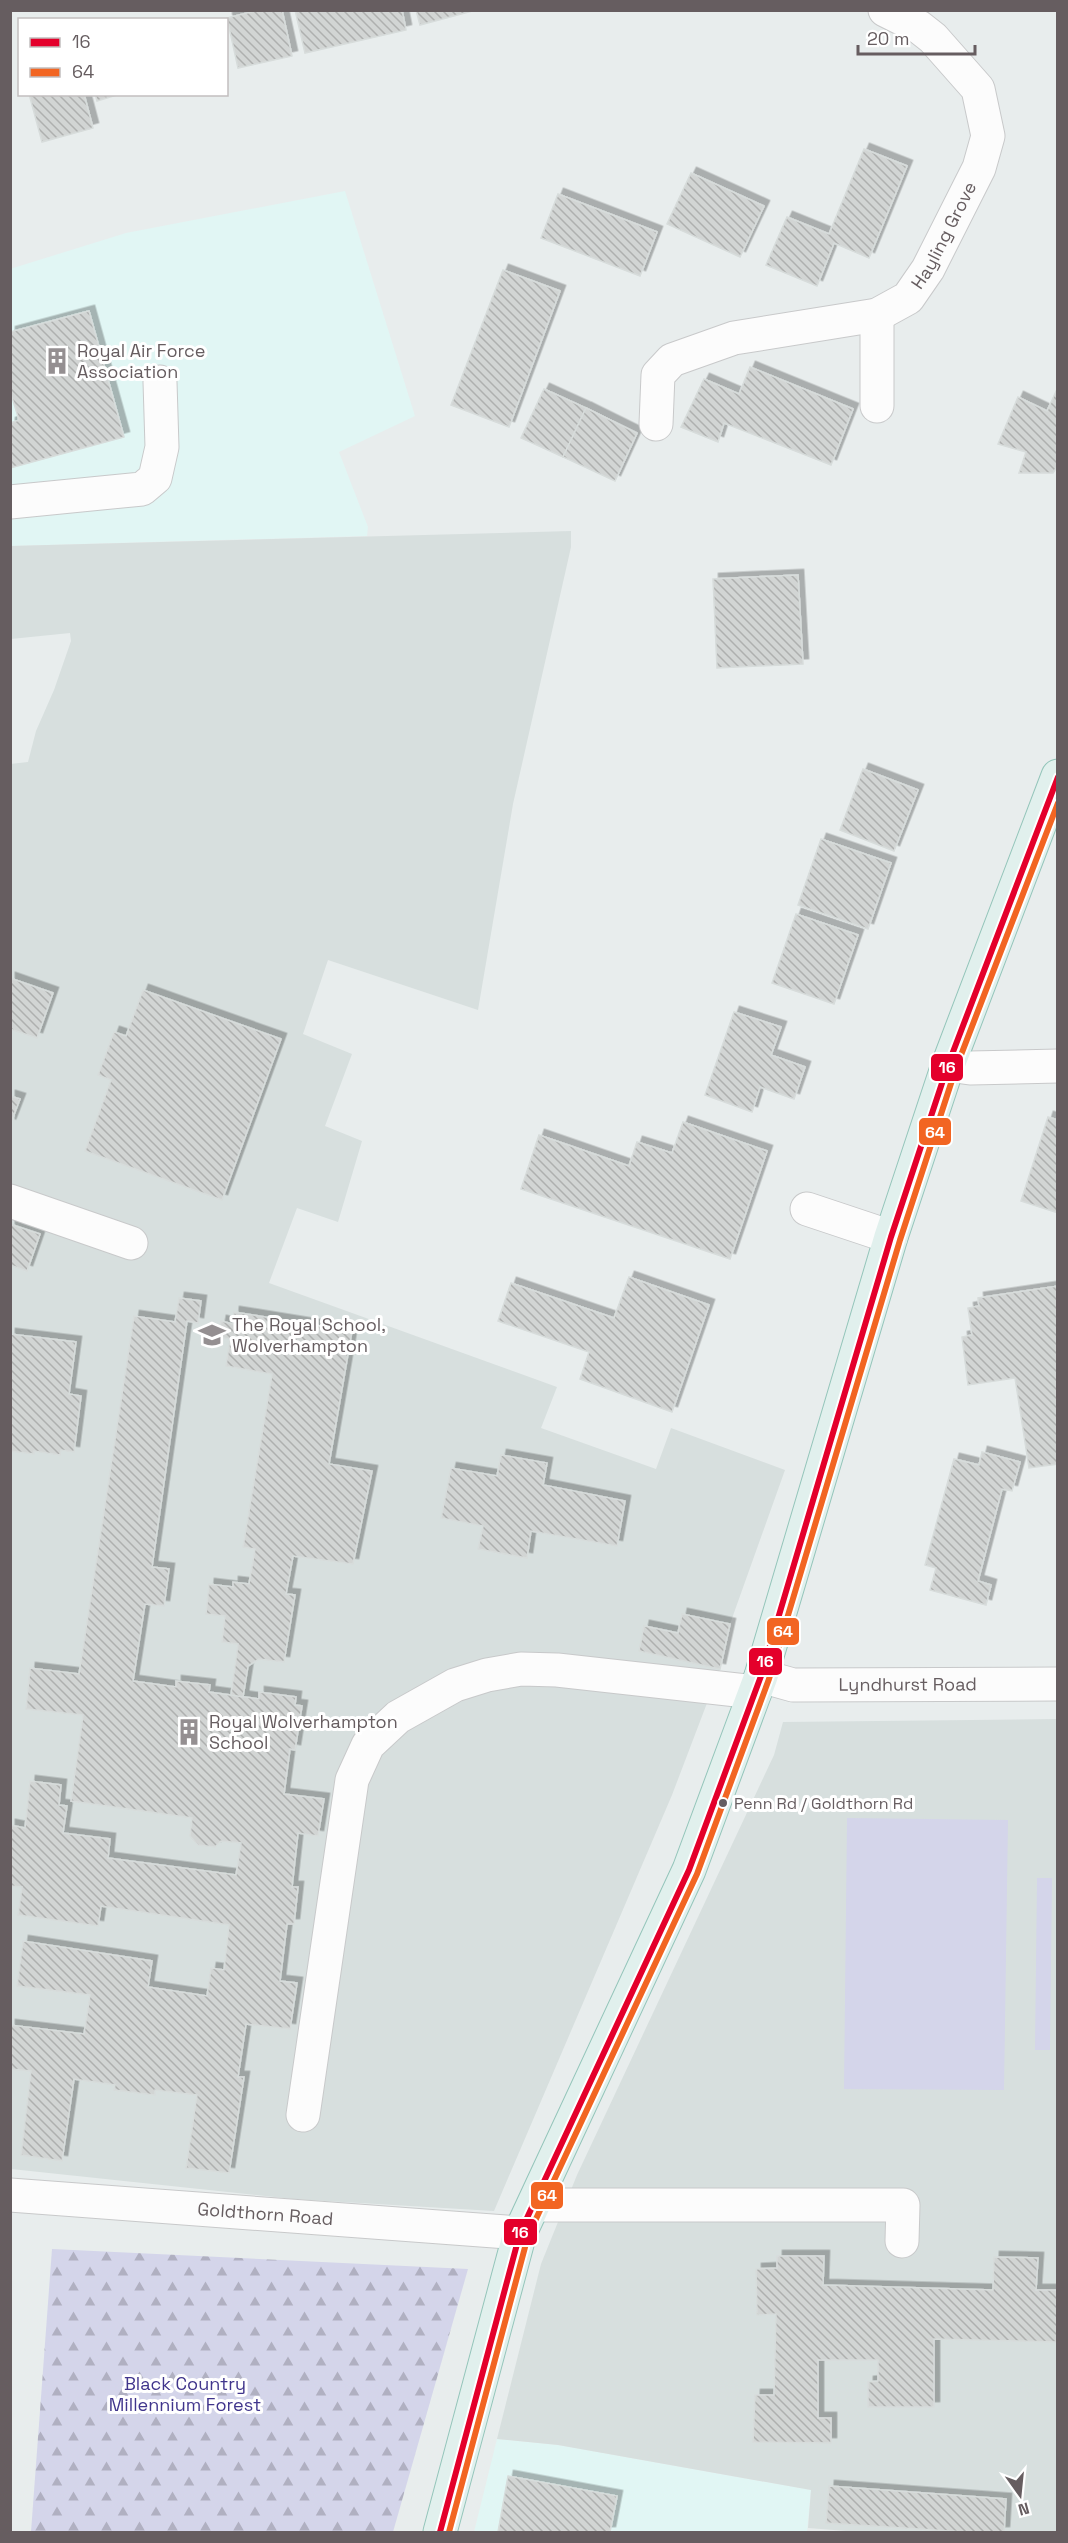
<svg xmlns="http://www.w3.org/2000/svg" width="1068" height="2543" viewBox="0 0 1068 2543" font-family="'Space Grotesk',sans-serif">
  <style>
    .commercial { fill: #e1f6f4 }
    .education { fill: #d7dfde }
    .grass { fill: #d4d5ea }
    .forest { fill: url(#forest-firs) }
    .building { fill: url(#building-back-hatch); stroke: #d7dcdb; stroke-width: 1.5; filter: url(#shadow) }
    .lines { fill: none; stroke-linecap: round; stroke-linejoin: round }
    .minor-casing { stroke: #c8c9ca; stroke-width: 35 }
    .highway-casing { stroke: #94c5ba; stroke-width: 35 }
    .minor { stroke: #fcfcfc; stroke-width: 33 }
    .highway { stroke: #e1f0ed; stroke-width: 33 }
    .bus-1-casing { stroke: #fff; stroke-width: 10 }
    .bus-2-casing { stroke: #fff; stroke-width: 10 }
    .bus-1 { stroke: #e4002b; stroke-width: 6 }
    .bus-2 { stroke: #f26522; stroke-width: 6 }
    .bus-dot { fill: #665d60; stroke: #fff; stroke-width: 2 }
    .labels { text-anchor: middle; stroke-width: 6; stroke-linejoin: round; paint-order: stroke }
    .bus-label { font-size: 16px; fill: #665d60; stroke: #fff; text-anchor: start }
    .street-label { font-size: 18px; fill: #665d60; stroke: #fff }
    .poi-label { font-size: 18px; fill: #665d60; stroke: #fff; text-anchor: start }
    .park-label { font-size: 18px; fill: #40358c; stroke: #fff }
    .line-badge { stroke: #fff; stroke-width: 2 }
    .badge-label { font-size: 16px; text-anchor: middle; font-weight: bold; fill: #fff }
  </style>
  <defs>
    <pattern id="forest-firs" width="22" height="20" patternUnits="userSpaceOnUse" patternTransform="scale(1.5)"><rect width="22" height="20" fill="#d4d5ea"/><path d="M5 1l3.5 6h-7zM16 11l3.5 6h-7z" fill="#b0b0c1"/></pattern>
    <pattern id="building-back-hatch" width="6" height="6" patternUnits="userSpaceOnUse" patternTransform="scale(1.5)"><rect width="6" height="6" fill="#d2d5d4"/><path d="M-1 5l2 2M0 0l6 6M5-1l2 2" fill="none" stroke="#aeb0af"/></pattern>
    <filter id="shadow"><feDropShadow dx="5.5" dy="-5.5" stdDeviation="0" flood-color="#0004"/></filter>
  </defs>
  <rect width="100%" height="100%" fill="#e8eded"/>
  <g class="commercial">
    <path d="M345 191 415 416 339 452 368 527 367 536 11 546 10 269 126 233Z"/>
    <path d="M497 2439 558 2445 811 2490 807 2532H474Z"/>
  </g>
  <g class="education">
    <path d="M571 531V547L513 804 478 1010 328 960 303 1034 352 1054 325 1126 362 1141 338 1222 297 1208 269 1283 557 1387 541 1428 656 1469 671 1428 785 1470 730 1624 720 1669 672 1795 494 2211 293 2199 11 2169 10 764 28 762 36 731 54 690 71 641 70 633 11 639 10 546Z"/>
    <path d="M1057 1719V2532H859L808 2528 811 2490 558 2445 497 2439 541 2264 577 2175 774 1755 783 1722Z"/>
  </g>
  <g class="grass">
    <path d="M847 1818 1008 1820 1004 2090 844 2089Z"/>
    <path d="M1037 1878H1052L1050 2050H1035Z"/>
  </g>
  <path class="forest" d="M52 2249 468 2269 393 2532H31Z"/>
  <g class="building">
    <path d="M259 10H282L292 56 238 68 227 18Z"/>
    <path d="M295 10H402L406 30 305 53Z"/>
    <path d="M416 10H476L420 25Z"/>
    <path d="M29 94H84L93 128 42 142Z"/>
    <path d="M95 94H120L97 101Z"/>
    <path d="M864 149 907 166 869 258 834 243 817 286 766 265 787 217 829 234Z"/>
    <path d="M691 173 764 206 740 257 667 224Z"/>
    <path d="M558 194 657 232 640 276 541 238Z"/>
    <path d="M503 270 560 291 509 427 451 405Z"/>
    <path d="M89 311 124 437 10 468V423L19 420 10 391V332Z"/>
    <path d="M750 367 853 409 831 465 724 423 718 442 681 427 704 379 739 394Z"/>
    <path d="M1058 387V465L1053 473H1019L1026 452 998 444 1018 397 1047 411Z"/>
    <path d="M544 389 586 408 563 457 521 438Z"/>
    <path d="M586 408 637 433 615 481 563 457Z"/>
    <path d="M798 575 803 664 717 668 713 579Z"/>
    <path d="M863 769 918 790 894 851 840 830Z"/>
    <path d="M821 839 891 863 868 929 798 905Z"/>
    <path d="M796 914 858 935 834 1004 772 983Z"/>
    <path d="M10 978 53 993 37 1038 10 1029Z"/>
    <path d="M143 990 281 1039 222 1200 85 1151 111 1080 98 1075 114 1032 126 1036Z"/>
    <path d="M734 1012 781 1027 771 1055 805 1067 794 1099 760 1087 752 1112 705 1095Z"/>
    <path d="M10 1096 20 1099 10 1125Z"/>
    <path d="M1048 1117 1058 1120V1213L1021 1201Z"/>
    <path d="M683 1122 767 1151 730 1259 521 1189 539 1135 629 1166 637 1142 672 1153Z"/>
    <path d="M10 1224 40 1234 27 1271 10 1265Z"/>
    <path d="M629 1277 709 1305 672 1412 580 1379 589 1352 498 1321 511 1283 614 1318Z"/>
    <path d="M1058 1286V1464L1029 1468 1015 1378 968 1385 962 1337 972 1335 968 1308 979 1306 978 1298Z"/>
    <path d="M179 1298 201 1301 198 1323 187 1321 152 1567 169 1569 164 1606 145 1604 133 1681 176 1687V1681L210 1685 209 1692 259 1699V1692L296 1697 295 1705 302 1706 295 1750 290 1749 284 1794 324 1799 318 1836 298 1833 292 1887H298L294 1924H287L280 1981 297 1983 290 2029 246 2024 238 2077H244L229 2173 186 2168 197 2095 155 2090V2095L114 2090 115 2085 74 2079 62 2161 21 2155 31 2071 10 2069V2025L84 2034 90 1995 17 1986 23 1941 152 1961 148 1987 207 1996 211 1968 224 1970 229 1925 101 1906 98 1926 18 1915 22 1887 10 1886V1825L25 1828 30 1781 61 1785 59 1805 67 1806 63 1833 110 1839 108 1858 236 1875 241 1843 221 1841 215 1847 198 1845 190 1836 192 1818 71 1801 83 1715 26 1709 30 1668 79 1674 134 1316 175 1322Z"/>
    <path d="M234 1312 352 1331 329 1464 372 1471 353 1564 293 1556 286 1594 295 1595 284 1662 259 1659 248 1666 243 1697 231 1695 238 1644 222 1642 225 1616 206 1614 209 1584 233 1587V1582L249 1584 255 1549 243 1547 272 1374 226 1366 230 1339 218 1337 221 1321 233 1324Z"/>
    <path d="M10 1334 76 1342 69 1394 81 1396 74 1452 61 1450 60 1455 34 1451V1454L10 1451Z"/>
    <path d="M982 1452 1020 1462 1012 1491 1002 1489 978 1581 991 1585 986 1605 930 1590 936 1568 925 1565 954 1459 979 1465Z"/>
    <path d="M501 1455 547 1463 543 1485 625 1501 617 1546 531 1531 527 1558 478 1549 483 1526 441 1518 451 1468 497 1476Z"/>
    <path d="M682 1614 730 1624 720 1669 639 1651 644 1626 678 1633Z"/>
    <path d="M777 2256H824L823 2285 993 2290 994 2257 1038 2258 1036 2290H1058V2342L934 2339V2407H868V2382L878 2381V2360H818V2418H831V2443L753 2442 755 2395H774L776 2314 757 2315 756 2269 777 2268Z"/>
    <path d="M508 2476 617 2496 610 2532H498Z"/>
    <path d="M829 2486 1006 2499 1004 2532H965L826 2523Z"/>
  </g>
  <g class="lines">
    <defs>
      <g id="minor">
        <path d="M877 315V406"/>
        <path id="s1" d="M656 424 658 375 672 360 734 338 877 315 908 298 928 269 979 168 988 136 978 89 933 38 919 27 885 10"/>
        <path d="M10 502 142 489 155 478 162 447 160 382"/>
        <path d="M948 1065 970 1068 1058 1066"/>
        <path d="M10 1201 131 1243"/>
        <path d="M807 1209 891 1237"/>
        <path id="s2" d="M761 1676 793 1685 1058 1684"/>
        <path d="M303 2115 352 1780 368 1745 398 1717 455 1685 487 1675 521 1669 557 1670 755 1692"/>
        <path id="s3" d="M10 2195 520 2233"/>
        <path d="M535 2205H903L902 2241"/>
      </g>
      <path id="highway" d="M440 2532 520 2233 689 1870 761 1676 891 1237 948 1065 1058 776"/>
    </defs>
    <use href="#minor" class="minor-casing"/>
    <use href="#highway" class="highway-casing"/>
    <use href="#minor" class="minor"/>
    <use href="#highway" class="highway"/>
    <defs>
      <path id="bus-1" d="M440 2532 520 2233 689 1870 761 1676 891 1237 948 1065 1058 777"/>
      <path id="bus-2" d="M449 2532 528 2236 697 1874 769 1679 900 1240 956 1068 1058 803"/>
    </defs>
    <use href="#bus-1" class="bus-1-casing"/>
    <use href="#bus-2" class="bus-2-casing"/>
    <use href="#bus-1" class="bus-1"/>
    <use href="#bus-2" class="bus-2"/>
  </g>
  <defs>
    <symbol id="building-bare" viewBox="-9 -9 18 18"><path d="M-4-6H4V6H1V3H-1V6H-4ZM-2.5-4.3h1.7v1.8h-1.7ZM.8-4.3h1.7v1.8H.8ZM-2.5-1h1.7V.8h-1.7ZM.8-1h1.7V.8H.8Z" fill="#948f91" stroke="#fff" stroke-width="2.5" paint-order="stroke"/></symbol>
    <symbol id="school-bare" viewBox="-9 -9 18 18"><path d="M0-5L7-2L0 1L-7-2ZM-4 1L0 2.5L4 1V4Q0 6-4 4Z" fill="#948f91" stroke="#fff" stroke-width="2.5" paint-order="stroke"/></symbol>
  </defs>
  <g fill-rule="evenodd">
    <use href="#building-bare" x="38" y="342" width="38" height="38"/>
    <use href="#school-bare" x="193" y="1316" width="38" height="38"/>
    <use href="#building-bare" x="170" y="1713" width="38" height="38"/>
  </g>
  <circle class="bus-dot" cx="723" cy="1803" r="5"/>
  <g class="labels">
    <g class="bus-label">
      <text x="734" y="1809">Penn Rd / Goldthorn Rd</text>
    </g>
    <g class="street-label">
      <text dy="6" stroke="none"><textPath href="#s1" startOffset="388">Hayling Grove</textPath></text>
      <text dy="6" stroke="none"><textPath href="#s2" startOffset="148">Lyndhurst Road</textPath></text>
      <text dy="6" stroke="none"><textPath href="#s3" startOffset="256">Goldthorn Road</textPath></text>
    </g>
    <g class="poi-label">
      <text x="77" y="357">Royal Air Force<tspan x="77" dy="21">Association</tspan></text>
      <text x="232" y="1331">The Royal School,<tspan x="232" dy="21">Wolverhampton</tspan></text>
      <text x="209" y="1728">Royal Wolverhampton<tspan x="209" dy="21">School</tspan></text>
    </g>
    <g class="park-label">
      <text x="185" y="2390">Black Country<tspan x="185" dy="21">Millennium Forest</tspan></text>
    </g>
  </g>
  <g class="line-badge">
    <rect x="930" y="1053" width="34" height="29" rx="6" fill="#e4002b"/>
    <rect x="918" y="1117" width="34" height="29" rx="6" fill="#f26522"/>
    <rect x="766" y="1617" width="34" height="29" rx="6" fill="#f26522"/>
    <rect x="748" y="1647" width="35" height="29" rx="6" fill="#e4002b"/>
    <rect x="530" y="2181" width="34" height="29" rx="6" fill="#f26522"/>
    <rect x="503" y="2218" width="35" height="28" rx="6" fill="#e4002b"/>
  </g>
  <g class="badge-label">
    <text x="947" y="1073">16</text>
    <text x="935" y="1138">64</text>
    <text x="783" y="1637">64</text>
    <text x="765" y="1667">16</text>
    <text x="547" y="2201">64</text>
    <text x="520" y="2238">16</text>
  </g>
  <rect width="1068" height="2543" fill="none" stroke="#665d60" stroke-width="24"/>
  <rect x="18" y="18" width="210" height="78" fill="#ffffff" stroke="#c2bebf" stroke-width="1.5"/>
  <rect x="30" y="38" width="30" height="9" fill="#e4002b" stroke="#c2bebf" stroke-width="1.5"/>
  <text x="72" y="48" font-size="18" fill="#665d60">16</text>
  <rect x="30" y="68" width="30" height="9" fill="#f26522" stroke="#c2bebf" stroke-width="1.5"/>
  <text x="72" y="78" font-size="18" fill="#665d60">64</text>
  <g transform="translate(1020 2495) rotate(165)" stroke="#ffffff" stroke-width="4.5" paint-order="stroke">
  <path d="M0-4.5L10 22L0 15L-10 22Z" fill="#665d60"/>
  <text y="-9" font-size="16" font-weight="bold" text-anchor="middle" fill="#665d60">N</text>
  </g>
  <path d="M858 45v9h117v-9" fill="none" stroke="#665d60" stroke-width="3"/>
  <text x="867" y="45" font-size="18" fill="#665d60" stroke="#ffffff" stroke-width="4.5" paint-order="stroke">20 m</text>
</svg>
